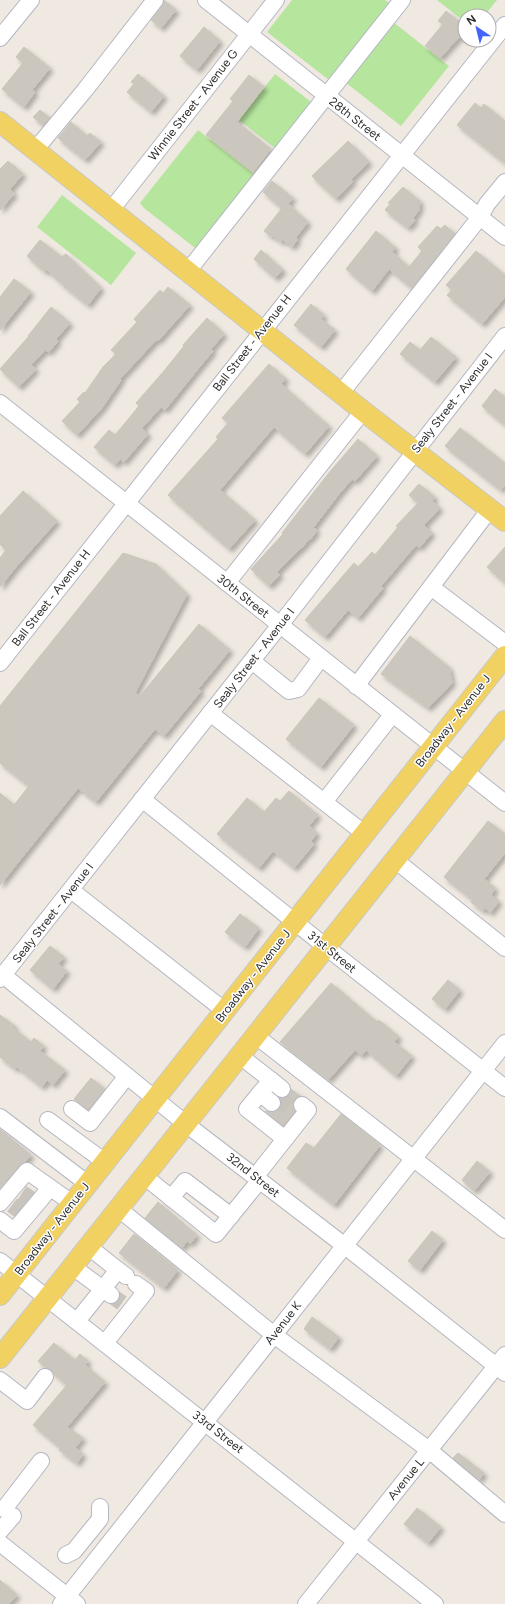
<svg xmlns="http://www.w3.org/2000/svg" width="505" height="1604" viewBox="0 0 505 1604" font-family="Figtree,sans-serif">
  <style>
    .green { fill: #b6e59e }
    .building { fill: #cbc7bf; stroke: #cbc5ba; filter: url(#shadow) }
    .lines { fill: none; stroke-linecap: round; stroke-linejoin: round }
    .minor-tunnel { stroke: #c8c4bd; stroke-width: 16; stroke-dasharray: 16 8; stroke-linecap: butt }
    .minor-casing { stroke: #b4b7c1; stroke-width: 18 }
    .major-casing { stroke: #c9c9c9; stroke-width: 22 }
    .minor { stroke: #fff; stroke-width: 16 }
    .major { stroke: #f2d163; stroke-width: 20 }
    .labels { text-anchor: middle; stroke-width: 3; stroke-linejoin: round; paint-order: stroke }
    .street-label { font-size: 12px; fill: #2e2e2e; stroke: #fff }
  </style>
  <defs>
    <filter id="shadow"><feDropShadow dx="3.5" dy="3.5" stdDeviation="2" flood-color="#0004"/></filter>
  </defs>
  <rect width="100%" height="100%" fill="#efe9e1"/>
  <g class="green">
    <path d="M292 0H385L392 5 329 80 267 32Z"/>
    <path d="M437 0H497L484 16H465V22Z"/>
    <path d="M393 22 449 66 401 126 345 82Z"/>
    <path d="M275 74 315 105 279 151 239 120Z"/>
    <path d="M198 130 257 176 199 251 144 208 140 203Z"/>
    <path d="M62 195 136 253 111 285 37 227Z"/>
  </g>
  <g class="building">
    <path d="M164 0 176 10 161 28 151 20 162 6Z"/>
    <path d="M446 11 465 26V32L460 38 459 37 440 58 425 46 443 24 438 21Z"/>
    <path d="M204 27 220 41 197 70 180 56Z"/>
    <path d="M24 47 50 68 32 90 35 92 24 107 2 89 23 63 16 57Z"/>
    <path d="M138 74 164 96 151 112 127 92 134 84 131 82Z"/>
    <path d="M249 75 264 87 237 122 271 149 253 172 206 135 233 101 230 99Z"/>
    <path d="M475 103 481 108 484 104 505 121V163L457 125Z"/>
    <path d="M40 110 50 118 43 125 33 117Z"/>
    <path d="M71 122 87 136 90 133 101 142 85 160 58 138Z"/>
    <path d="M348 141 369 162 351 179 353 181 336 199 312 176Z"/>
    <path d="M8 161 23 174 10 189 14 194 0 210V169Z"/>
    <path d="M272 181 293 198 288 204 308 222 296 237 297 240 292 247 283 240 281 242 273 236 272 237 264 231 282 208 263 192Z"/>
    <path d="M403 187 420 201 419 210 413 218 415 220 408 228 385 210 390 204 388 203Z"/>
    <path d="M445 225 455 234 412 288 389 269 372 291 346 269 376 231 396 248 392 252 409 267 422 251 418 247 437 226 441 229Z"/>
    <path d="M40 240 62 257 66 254 101 288 88 305 64 286 47 270 45 272 27 256Z"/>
    <path d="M261 250 283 270 275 278 254 259Z"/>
    <path d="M476 251 505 275V297L482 324 447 295 452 290 446 285Z"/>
    <path d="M14 279 31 292 0 330V297Z"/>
    <path d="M168 287 190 305 158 341 157 339 120 379 121 380 102 408 77 435 62 421 80 402 77 399 84 392 85 393 103 367 116 354 111 350 137 322 134 319 160 290 163 293Z"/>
    <path d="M311 304 324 315 321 319 335 330 321 347 294 325Z"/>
    <path d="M51 307 70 323 56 339 58 341 49 352 45 350 31 365 36 369 19 387 0 369 29 336H28Z"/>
    <path d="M207 318 224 334 211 349 213 351 198 369 165 410 161 407 142 428 148 434 124 462 120 459 115 465 94 447 109 430 115 435 139 406 136 403 164 371 184 346 183 345Z"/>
    <path d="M431 337 456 357 435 382 400 354 410 342 420 350Z"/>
    <path d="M269 364 286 379 281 384 329 426 305 454 274 427 220 490 255 520 229 549 168 495 218 439 216 437 228 423 222 418Z"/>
    <path d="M495 389 505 397V425L482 406Z"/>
    <path d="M460 428 505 463V485L501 490 445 446Z"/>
    <path d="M358 439 377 456 355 481 352 479 339 494 313 528 317 530 310 540 309 539 302 548H301L277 572 280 575 269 586 251 569 283 534 282 533 328 474Z"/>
    <path d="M419 484 435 497 432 501 440 508 424 525 432 533 419 548 416 545 381 586 383 588 358 618 348 610 325 637 305 620 354 563 358 567 372 552 375 555 398 527 396 526 418 503 409 495Z"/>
    <path d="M23 491 57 521 16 567 0 587V558L6 550 0 544V516Z"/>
    <path d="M505 547V583L487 567Z"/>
    <path d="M123 553 156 564 187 594 135 693 140 696 199 624 230 650 198 689 201 691 164 736 155 729 96 802 78 788 0 885V793L14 805 29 786 0 763V706Z"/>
    <path d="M410 636 449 667 452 683 428 708 381 674Z"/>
    <path d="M319 698 354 725 321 767 286 739Z"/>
    <path d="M289 791 318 815 309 826 317 833 311 841 314 844 294 868 273 851 259 868 217 834 247 798 264 812 276 798 280 801Z"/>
    <path d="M488 821 505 834V853L484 879 495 888 491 895 499 901 490 913 485 908 483 911 471 902 473 900 444 877Z"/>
    <path d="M240 914 259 928 245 947 225 932Z"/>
    <path d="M50 946 64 957 58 964 67 971 53 989 30 970Z"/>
    <path d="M448 980 460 990 445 1009 432 999Z"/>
    <path d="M331 983 377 1022 379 1020 399 1037 394 1042 412 1056 396 1076 366 1050 361 1056 355 1050 328 1080 280 1042Z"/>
    <path d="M0 1015 15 1026 13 1028 31 1042 34 1038 44 1046 40 1051 65 1070 53 1085 47 1080 42 1087 17 1067 15 1069 0 1057Z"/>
    <path d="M91 1078 105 1089 88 1110 74 1099Z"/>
    <path d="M291 1089 300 1096 295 1099 293 1103 295 1111 283 1126 265 1111 275 1112 279 1109 281 1104 280 1098H285L289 1095Z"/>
    <path d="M341 1114 380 1145 334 1205 287 1168 306 1143 314 1148Z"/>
    <path d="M0 1129 31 1155 25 1162 20 1165 0 1188Z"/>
    <path d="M477 1161 490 1172 474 1191 462 1180Z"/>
    <path d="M158 1202 197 1235 190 1244 187 1241 182 1248 145 1218Z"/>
    <path d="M432 1231 443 1240 420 1270 408 1261Z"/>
    <path d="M134 1234 178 1270 164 1288 119 1253Z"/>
    <path d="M312 1317 339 1337 330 1349 304 1329Z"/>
    <path d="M54 1343 75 1360 80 1354 88 1361 85 1365 105 1382 67 1427 83 1438 75 1448 83 1454 77 1463 59 1450 61 1448 33 1425 67 1385 54 1374 51 1370 46 1368 38 1361Z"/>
    <path d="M458 1453 484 1473 479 1480 453 1458Z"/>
    <path d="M417 1508 441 1527 428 1543 404 1524Z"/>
    <path d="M0 1580 17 1595 9 1604H0Z"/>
  </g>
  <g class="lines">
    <g class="minor-tunnel">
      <path d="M276 1097 296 1112"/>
      <path d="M22 1193 34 1201"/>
      <path d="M12 1205 24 1214"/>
      <path d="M112 1296 122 1303"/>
    </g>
    <defs>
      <g id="minor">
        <path d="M206 0 505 237"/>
        <path d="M0 38 31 0"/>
        <path d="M35 150 85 90 155 0"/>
        <path d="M111 210 276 0"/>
        <path d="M188 271 402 0"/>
        <path d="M341 393 480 217 487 204 505 182"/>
        <path d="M0 403 505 803"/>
        <path d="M227 583 363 411"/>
        <path d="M431 587 505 643"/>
        <path d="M252 661 289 691 298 689 321 658"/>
        <path d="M0 663 505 25"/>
        <path d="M356 686 490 509"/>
        <path d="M210 713 365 834"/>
        <path d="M142 799 326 947 505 1088"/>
        <path d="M324 802 392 715"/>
        <path d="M395 860 505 948"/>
        <path d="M71 890 225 1011"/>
        <path d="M3 975 186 1124 345 1246 505 1373"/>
        <path d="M0 979 280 625 505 336"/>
        <path d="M256 1036 505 1230"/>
        <path d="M240 1056 271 1080 247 1109 285 1139 255 1177"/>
        <path d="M271 1080 282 1089"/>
        <path d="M260 1093 272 1103"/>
        <path d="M72 1109 90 1123 127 1076"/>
        <path d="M0 1117 88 1184"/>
        <path d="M48 1120 105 1162"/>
        <path d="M285 1139 308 1110 302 1105"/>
        <path d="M144 1176 216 1234 260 1180"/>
        <path d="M171 1198 185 1181 231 1216"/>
        <path d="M0 1203 27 1171 72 1203"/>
        <path d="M119 1209 274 1335 429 1450 505 1514"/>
        <path d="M0 1220 14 1231 50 1188"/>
        <path d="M89 1247 118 1270"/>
        <path d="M0 1261 435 1604"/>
        <path d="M73 1267 111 1295"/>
        <path d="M77 1321 118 1270 126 1276"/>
        <path d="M105 1343 146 1291 136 1284"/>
        <path d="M0 1380 27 1401 45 1377"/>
        <path d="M4 1509 41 1461"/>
        <path d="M0 1531 13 1516"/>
        <path d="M0 1543 77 1604"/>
        <path d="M66 1555 74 1551 100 1519V1507"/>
        <path d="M61 1604 505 1043"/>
        <path d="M306 1604 505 1355"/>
      </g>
      <g id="major">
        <path d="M0 122 363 411 505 521"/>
        <path d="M0 1295 505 656"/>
        <path d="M0 1358 505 721"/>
      </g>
    </defs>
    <use href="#minor" class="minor-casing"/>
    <use href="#major" class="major-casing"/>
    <use href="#minor" class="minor"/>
    <use href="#major" class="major"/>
  </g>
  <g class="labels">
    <g class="street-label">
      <text transform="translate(193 105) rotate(-52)" y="4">Winnie Street - Avenue G</text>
      <text transform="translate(355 119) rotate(38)" y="4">28th Street</text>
      <text transform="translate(252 343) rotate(-52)" y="4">Ball Street - Avenue H</text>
      <text transform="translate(452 403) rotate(-52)" y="4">Sealy Street - Avenue I</text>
      <text transform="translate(243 596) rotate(38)" y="4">30th Street</text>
      <text transform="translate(51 598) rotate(-52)" y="4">Ball Street - Avenue H</text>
      <text transform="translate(254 658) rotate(-52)" y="4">Sealy Street - Avenue I</text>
      <text transform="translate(453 721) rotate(-52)" y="4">Broadway - Avenue J</text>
      <text transform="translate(53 913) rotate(-52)" y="4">Sealy Street - Avenue I</text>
      <text transform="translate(332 952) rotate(39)" y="4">31st Street</text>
      <text transform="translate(253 976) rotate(-52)" y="4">Broadway - Avenue J</text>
      <text transform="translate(253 1175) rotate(38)" y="4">32nd Street</text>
      <text transform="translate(52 1229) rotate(-52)" y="4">Broadway - Avenue J</text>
      <text transform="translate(283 1323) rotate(-52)" y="4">Avenue K</text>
      <text transform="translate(218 1432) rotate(38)" y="4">33rd Street</text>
      <text transform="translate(406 1479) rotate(-51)" y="4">Avenue L</text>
    </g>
  </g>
  <g transform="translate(477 28) rotate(325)"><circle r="19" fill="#ffffff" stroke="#ababab"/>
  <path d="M0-3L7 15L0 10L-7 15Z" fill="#4264fb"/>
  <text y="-6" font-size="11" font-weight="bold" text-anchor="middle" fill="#2e2e2e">N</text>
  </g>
</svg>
